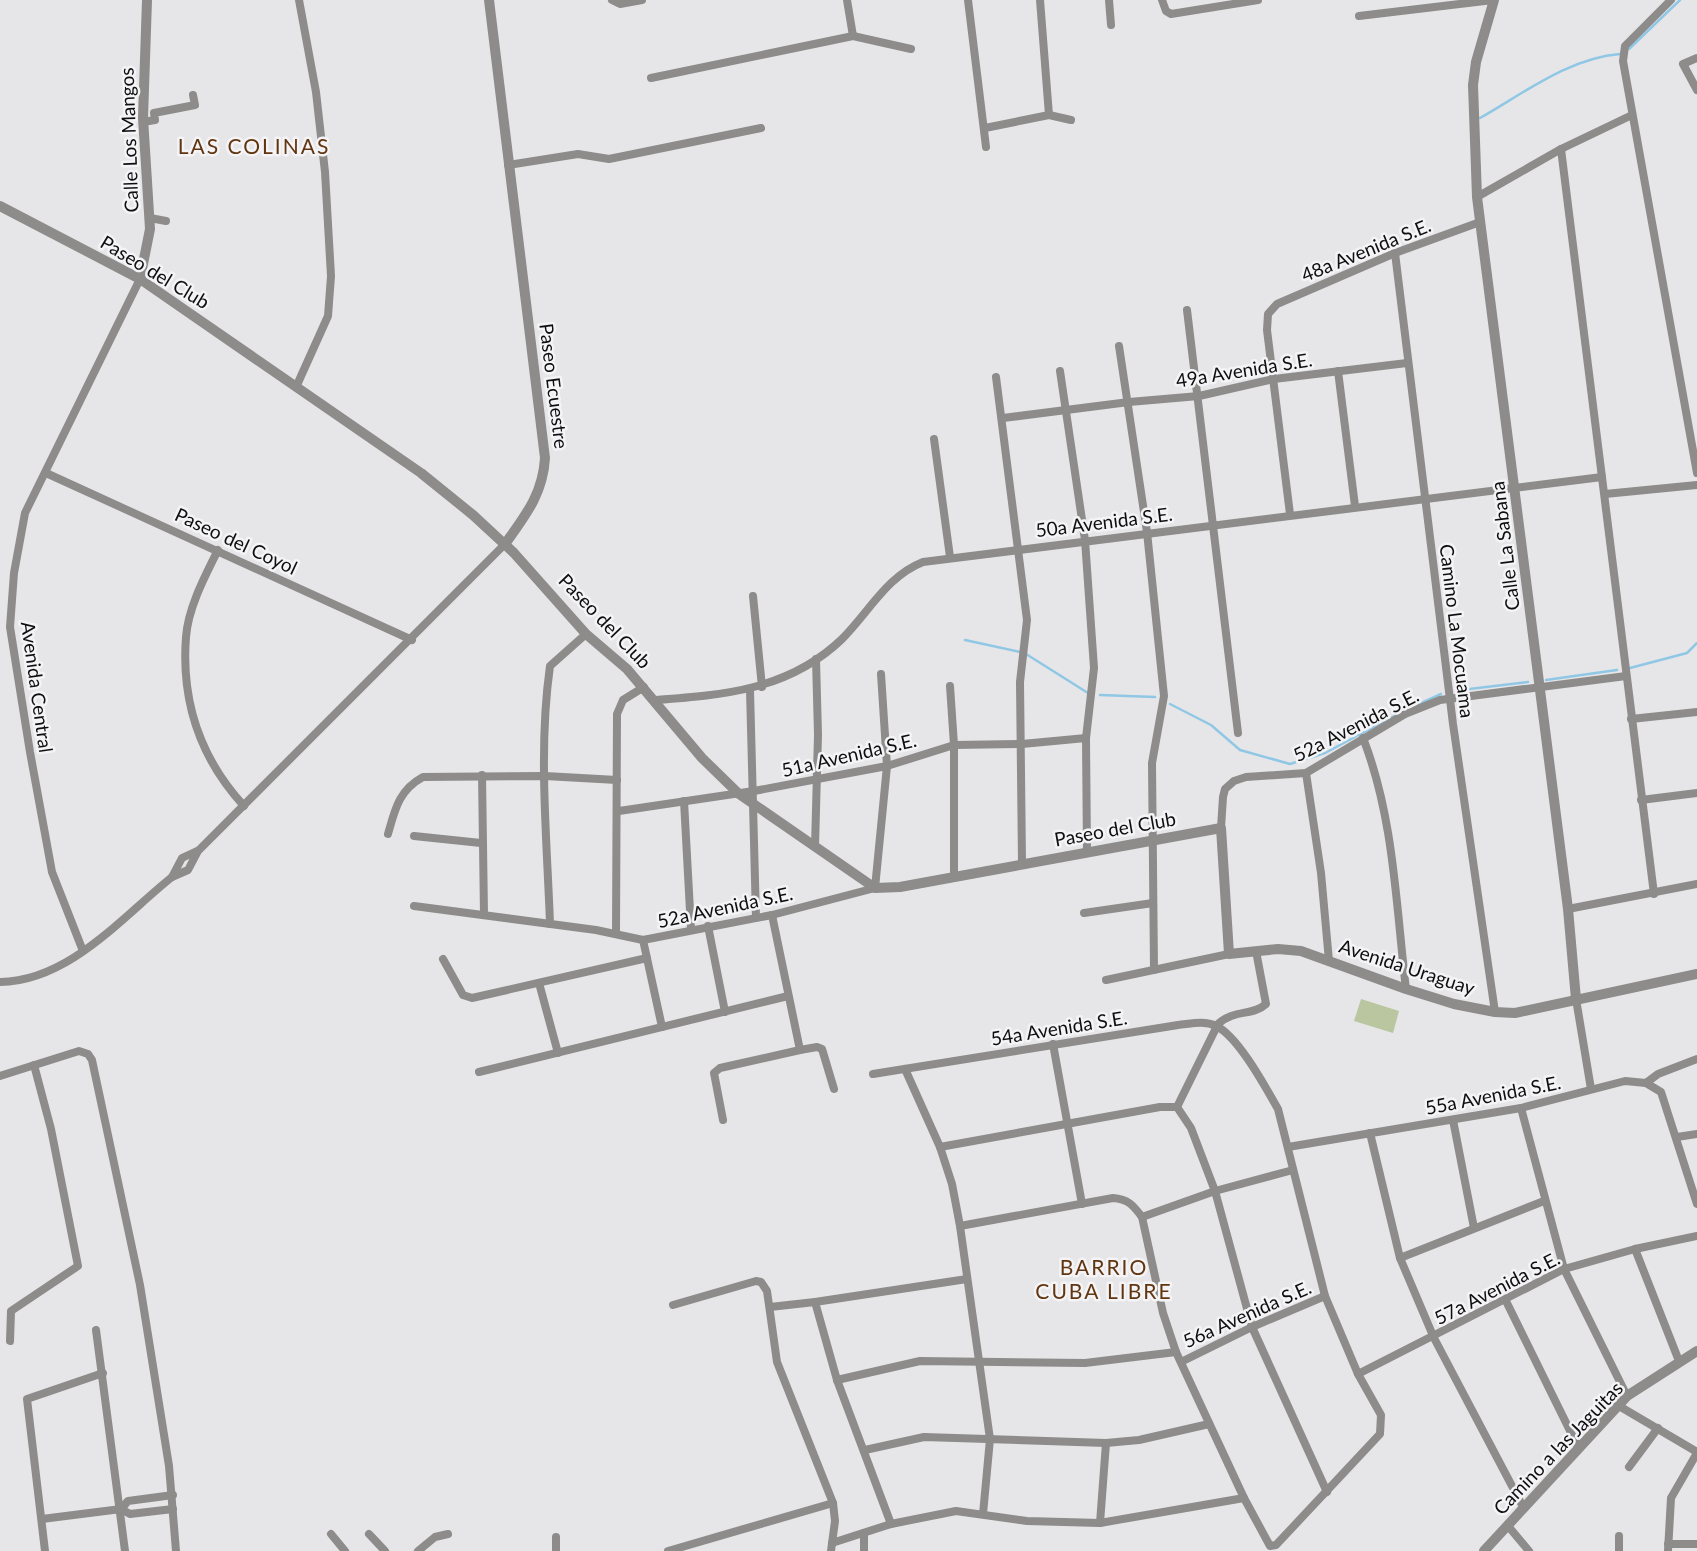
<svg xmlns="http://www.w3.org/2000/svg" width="1697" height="1551" viewBox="0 0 1697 1551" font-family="Lato,sans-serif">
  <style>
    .green { fill: #bac69f }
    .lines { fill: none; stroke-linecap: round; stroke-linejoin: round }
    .stream { stroke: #8fc7e5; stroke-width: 2.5 }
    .minor { stroke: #8d8c8b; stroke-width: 8 }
    .tertiary { stroke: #8d8c8b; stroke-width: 10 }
    .labels { text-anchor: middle; stroke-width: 5; stroke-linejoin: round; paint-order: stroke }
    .street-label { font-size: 19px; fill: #0e0e0f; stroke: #f4f4f6 }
    .neighbourhood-label { font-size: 21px; letter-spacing: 2px; fill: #613510; stroke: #f4f4f6 }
  </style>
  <rect width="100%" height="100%" fill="#e6e6e9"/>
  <path class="green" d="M1361 999 1399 1011 1393 1033 1354 1021Z"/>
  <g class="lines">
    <g class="stream">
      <path d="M1629 49 1680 0"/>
      <path d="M1480 118C1524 93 1569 58 1620 54"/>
      <path d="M965 640 1020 652"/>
      <path d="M1026 654 1088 693"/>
      <path d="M1630 668 1687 653 1697 643"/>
      <path d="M1546 680 1617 670"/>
      <path d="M1461 690 1528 682"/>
      <path d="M1100 695 1155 697"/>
      <path d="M1170 704 1211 725 1240 750 1290 764 1325 753 1398 714"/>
      <path d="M1417 705 1441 694"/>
    </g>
    <g class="minor">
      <path d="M612 0 620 4 642 0"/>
      <path d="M847 0 853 36"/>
      <path d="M968 0 986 147"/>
      <path d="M1040 0 1049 115"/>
      <path d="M1109 0 1111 25"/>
      <path d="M1162 0 1166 11 1171 14 1258 0"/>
      <path d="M1671 0 1625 46 1623 61 1697 473"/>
      <path d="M1359 16 1493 0"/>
      <path d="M1697 58 1683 64 1697 90"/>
      <path d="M651 78 853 36 911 49"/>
      <path d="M143 122 155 120 154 113 195 105 193 95"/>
      <path d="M985 128 1049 115 1071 120"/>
      <path d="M1561 149 1654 894"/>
      <path d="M508 165 578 154 609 159 761 128"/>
      <path d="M1477 197 1561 149 1632 115"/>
      <path d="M150 218 166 221"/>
      <path d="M1395 253 1453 724 1495 1012"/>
      <path d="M1187 310 1238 733"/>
      <path d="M1119 346 1147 532 1164 696 1152 763 1154 970"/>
      <path d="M1060 371 1085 540 1094 668 1086 738 1087 852"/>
      <path d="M1338 371 1355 506"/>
      <path d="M996 377 1027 620 1020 682 1022 863"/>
      <path d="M297 385 328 316 331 276 325 172 316 92 299 0"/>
      <path d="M1003 418 1129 402 1199 396 1274 379 1407 363"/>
      <path d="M934 439 950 557"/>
      <path d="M46 473 412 640"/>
      <path d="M1605 494 1697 485"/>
      <path d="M1290 514 1267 330 1268 314 1277 304 1395 253 1480 222"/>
      <path d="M218 550C205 576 188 608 186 637 181 702 200 758 244 806"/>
      <path d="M753 596 762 687"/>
      <path d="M950 686 954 745V877"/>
      <path d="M750 690 756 918"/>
      <path d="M656 700C724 695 789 690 842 639 869 612 887 576 923 562L1602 477"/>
      <path d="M1631 719 1697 712"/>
      <path d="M1363 738C1394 817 1396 906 1406 989"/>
      <path d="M1306 773 1321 873 1329 961"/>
      <path d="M482 775 484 915"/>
      <path d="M1641 800 1697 793"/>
      <path d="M684 801 691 929"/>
      <path d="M619 811 754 791 887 766 954 745 1022 744 1086 738"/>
      <path d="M1221 828 1223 797 1225 789 1234 781 1246 777 1306 773 1405 714 1440 700 1626 676"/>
      <path d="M388 834C395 809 399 790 423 777L545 776 617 780"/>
      <path d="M414 836 481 843"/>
      <path d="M815 847 818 735 816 659"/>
      <path d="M172 877 182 858 197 851"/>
      <path d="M414 906 596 930 643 940 772 915 875 888 887 766 881 674"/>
      <path d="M1568 909 1697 884"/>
      <path d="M1084 913 1153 903"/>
      <path d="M772 915 800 1050 817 1047 822 1049 834 1089"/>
      <path d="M550 924C547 839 538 750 550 666L586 634"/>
      <path d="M708 926 725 1012"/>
      <path d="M616 934 617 714 623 700 644 687"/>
      <path d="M643 940 662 1027"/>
      <path d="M83 951 52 872 30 752 10 627 14 573 25 513 140 279"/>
      <path d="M443 959 463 995 472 998 647 958"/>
      <path d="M1106 980 1229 954"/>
      <path d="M0 982C69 981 122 917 172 877L188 870 198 851 505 544"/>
      <path d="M539 983 558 1053"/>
      <path d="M1576 999 1591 1089"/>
      <path d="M1053 1044 1082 1204"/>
      <path d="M905 1069 940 1147 952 1184 960 1226 990 1439 983 1514"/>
      <path d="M479 1072 788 996"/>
      <path d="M873 1074 1178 1025C1190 1024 1204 1020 1216 1026 1238 1036 1266 1088 1278 1109L1325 1296 1358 1374 1381 1415 1380 1434 1276 1545 1270 1546 1244 1498 1176 1352 1163 1313 1142 1217C1133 1205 1128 1199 1113 1198L960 1226"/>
      <path d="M0 1076 79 1051 88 1054 92 1060 140 1285 169 1466 176 1551"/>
      <path d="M1646 1083 1661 1092 1697 1204"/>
      <path d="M1177 1107 1218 1024C1234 1009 1253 1016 1266 1004L1256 951"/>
      <path d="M1521 1108 1564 1269 1627 1396"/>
      <path d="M723 1120 714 1073 720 1068 800 1050"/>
      <path d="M1453 1120 1474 1228"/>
      <path d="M1370 1133 1400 1258 1434 1338 1523 1507"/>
      <path d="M1677 1137 1697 1134"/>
      <path d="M940 1147 1160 1107H1177L1191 1128 1215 1191 1252 1327 1327 1492"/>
      <path d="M1288 1147 1521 1108 1625 1081 1646 1083 1658 1074 1697 1059"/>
      <path d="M1142 1217 1215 1191 1293 1170"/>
      <path d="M1635 1249 1679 1361"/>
      <path d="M1400 1258 1544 1201"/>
      <path d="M1505 1299 1578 1447"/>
      <path d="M673 1305 756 1281 761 1282 767 1291 777 1362 833 1503 835 1521 831 1551"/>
      <path d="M770 1307 815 1302"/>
      <path d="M96 1330 125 1551"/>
      <path d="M10 1341 11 1311 78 1266 51 1129 34 1065"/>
      <path d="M1181 1362 1252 1327 1325 1296"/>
      <path d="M1358 1374 1564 1269 1635 1249 1697 1236"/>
      <path d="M837 1380 920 1361 1085 1363 1176 1352"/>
      <path d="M1619 1406 1697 1452"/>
      <path d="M865 1450 924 1437 1106 1443 1139 1440 1209 1424"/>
      <path d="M1629 1467 1658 1428"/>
      <path d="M121 1509 128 1501 173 1495"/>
      <path d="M42 1519 121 1509 130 1514 173 1509"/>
      <path d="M1100 1523 1106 1443"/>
      <path d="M891 1524 837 1380 815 1302 967 1279"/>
      <path d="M1508 1526 1529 1551"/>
      <path d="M864 1533V1551"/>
      <path d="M331 1534 345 1551"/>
      <path d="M369 1534 385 1551"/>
      <path d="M1619 1536V1551"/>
      <path d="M832 1543 891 1524 956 1511 1027 1521 1100 1523 1244 1498"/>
      <path d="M1668 1544H1697"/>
      <path d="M45 1551 27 1399 103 1373"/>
      <path d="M418 1551 435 1537 448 1534"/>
      <path d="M556 1551V1537"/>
      <path d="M668 1551 833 1503"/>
      <path d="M1668 1551 1671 1498 1697 1453"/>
    </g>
    <g class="tertiary">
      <path d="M489 0 545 458C543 494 525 516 505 544"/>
      <path d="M1494 0 1476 62 1473 85 1477 197 1568 909 1576 999"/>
      <path d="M0 206 140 279 421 473 473 515 514 553 586 634 627 669 702 758 739 794 875 888 900 887 1221 828 1229 954 1278 949 1301 951 1406 989 1454 1004 1495 1012 1515 1013 1697 974"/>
      <path d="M140 279 150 229 143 118 147 0"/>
      <path d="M1484 1551 1627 1396 1697 1351"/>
    </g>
  </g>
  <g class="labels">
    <g class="street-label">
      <text transform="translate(129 140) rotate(-92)" y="7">Calle Los Mangos</text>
      <text transform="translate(1366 250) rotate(-22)" y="7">48a Avenida S.E.</text>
      <text transform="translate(155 272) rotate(31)" y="7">Paseo del Club</text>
      <text transform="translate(1244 370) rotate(-9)" y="7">49a Avenida S.E.</text>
      <text transform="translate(554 386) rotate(83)" y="7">Paseo Ecuestre</text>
      <text transform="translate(1104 522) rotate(-7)" y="7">50a Avenida S.E.</text>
      <text transform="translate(236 541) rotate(25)" y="7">Paseo del Coyol</text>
      <text transform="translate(1505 546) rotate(-97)" y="7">Calle La Sabana</text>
      <text transform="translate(605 621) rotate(46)" y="7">Paseo del Club</text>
      <text transform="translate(1457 631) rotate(83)" y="7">Camino La Mocuama</text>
      <text transform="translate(37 687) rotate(82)" y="7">Avenida Central</text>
      <text transform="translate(1356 725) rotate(-27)" y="7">52a Avenida S.E.</text>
      <text transform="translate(849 755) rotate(-13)" y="7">51a Avenida S.E.</text>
      <text transform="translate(1115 829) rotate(-10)" y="7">Paseo del Club</text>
      <text transform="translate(725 907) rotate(-12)" y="7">52a Avenida S.E.</text>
      <text transform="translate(1407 967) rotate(18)" y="7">Avenida Uraguay</text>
      <text transform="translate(1059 1028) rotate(-9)" y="7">54a Avenida S.E.</text>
      <text transform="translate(1493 1095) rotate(-11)" y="7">55a Avenida S.E.</text>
      <text transform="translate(1497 1288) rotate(-27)" y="7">57a Avenida S.E.</text>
      <text transform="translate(1247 1314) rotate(-24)" y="7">56a Avenida S.E.</text>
      <text transform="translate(1558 1448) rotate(-46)" y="7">Camino a las Jaguitas</text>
    </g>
    <g class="neighbourhood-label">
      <text x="254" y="154">LAS COLINAS</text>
      <text x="1104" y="1275">BARRIO<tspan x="1104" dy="24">CUBA LIBRE</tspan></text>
    </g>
  </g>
</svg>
